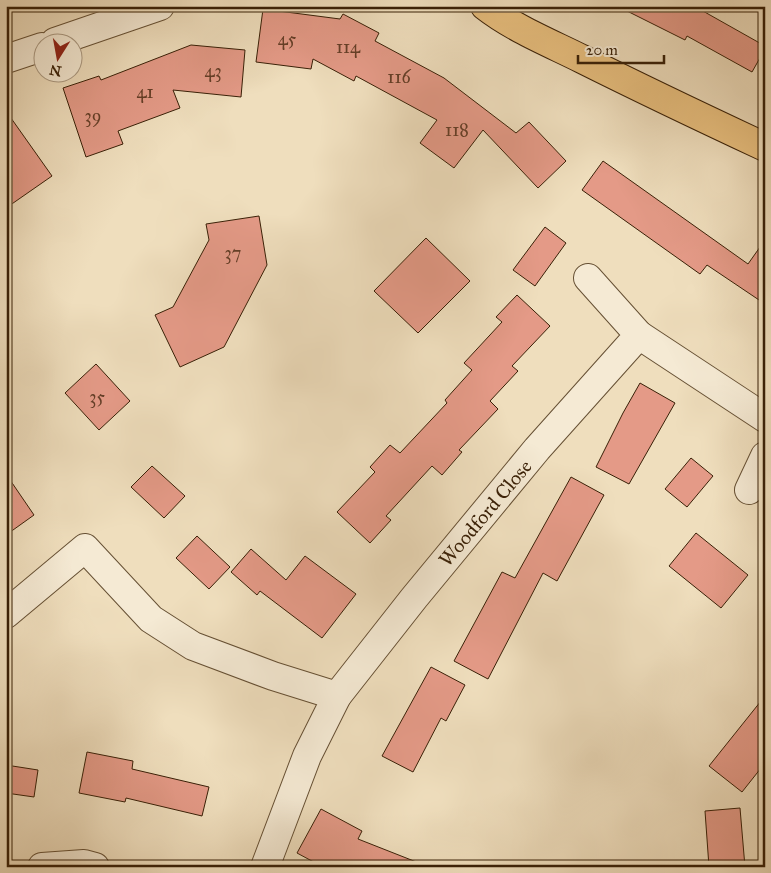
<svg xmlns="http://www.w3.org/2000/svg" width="771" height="873" viewBox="0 0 771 873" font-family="'IM FELL Great Primer',serif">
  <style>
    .building { fill: #e49a87; stroke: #392007 }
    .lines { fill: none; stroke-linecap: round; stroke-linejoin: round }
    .minor-casing { stroke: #665034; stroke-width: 30 }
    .major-casing { stroke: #392007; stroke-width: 30 }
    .minor { stroke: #f5ead4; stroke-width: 28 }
    .major { stroke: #e8bf7e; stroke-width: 28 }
    .labels { text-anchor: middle; stroke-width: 5; stroke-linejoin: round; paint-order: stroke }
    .number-label { font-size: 18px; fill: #643e27 }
    .street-label { font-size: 20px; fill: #392007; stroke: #f5ead4 }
  </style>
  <rect width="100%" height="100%" fill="#efdebd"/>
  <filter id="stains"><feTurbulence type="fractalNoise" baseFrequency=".004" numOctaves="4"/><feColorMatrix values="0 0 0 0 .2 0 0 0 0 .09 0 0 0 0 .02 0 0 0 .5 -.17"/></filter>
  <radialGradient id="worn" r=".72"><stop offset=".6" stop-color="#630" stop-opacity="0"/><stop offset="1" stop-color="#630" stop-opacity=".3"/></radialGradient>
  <g class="building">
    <path d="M617 6H694L765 46V49L752 72 687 36 685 40Z"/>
    <path d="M263 9 340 19 343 14 379 33 375 41 444 78 516 133 529 122 566 161 538 188 483 130 454 168 420 143 437 120 356 76 354 81 313 59 311 69 256 62Z"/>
    <path d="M191 45 245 50 241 97 173 90 180 108 118 131 123 144 86 157 63 88 99 76 101 80Z"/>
    <path d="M6 111 52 176 6 208Z"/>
    <path d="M603 161 748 264 765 240V304L707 265 700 274 582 190Z"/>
    <path d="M259 216 267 265 224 347 180 367 155 315 173 307 209 240 206 224Z"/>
    <path d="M545 227 566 243 535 286 513 270Z"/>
    <path d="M426 238 470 281 418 333 374 291Z"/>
    <path d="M517 295 550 326 512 366 518 371 490 401 498 409 459 450 462 452 442 475 432 466 386 516 391 520 370 543 337 512 375 472 370 467 390 445 400 453 447 403 445 400 472 370 464 363 502 322 496 317Z"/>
    <path d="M96 364 130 401 99 430 65 393Z"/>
    <path d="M640 383 675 403 629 484 596 467 623 413Z"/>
    <path d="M691 458 713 476 687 507 665 489Z"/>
    <path d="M152 466 185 496 164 518 131 487Z"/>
    <path d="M6 474 34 515 6 535Z"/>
    <path d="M571 477 604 495 557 581 543 573 488 679 454 661 502 572 515 578Z"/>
    <path d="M696 533 748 575 721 608 669 566Z"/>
    <path d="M197 536 230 567 209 589 176 558Z"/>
    <path d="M251 549 286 580 305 556 356 594 322 638 260 591 257 595 231 572Z"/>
    <path d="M431 667 465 685 446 721 441 718 413 772 382 756Z"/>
    <path d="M765 696V763L742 792 709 766Z"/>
    <path d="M87 752 133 761 132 769 209 787 202 816 126 798 125 802 79 793Z"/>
    <path d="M6 765 38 770 34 797 6 793Z"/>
    <path d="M740 808 745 867H709L705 811Z"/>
    <path d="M321 809 362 831 358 839 424 865V867H323L297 853Z"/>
  </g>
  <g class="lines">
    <defs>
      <g id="minor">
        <path d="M55 42 160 6"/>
        <path d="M6 59 42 47"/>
        <path d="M639 335 765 418"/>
        <path d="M749 490 765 456"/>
        <path d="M6 614 85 548 151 619 193 646 273 676 337 696"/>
        <path d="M42 867 84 864 95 867"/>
        <path d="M265 867 307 756 337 696 414 598 537 449 639 335 588 278"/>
      </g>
      <path id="major" d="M485 6C513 28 550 43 582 59 642 89 703 118 765 147"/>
    </defs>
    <use href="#minor" class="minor-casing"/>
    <use href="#major" class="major-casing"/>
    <use href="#minor" class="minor"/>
    <use href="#major" class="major"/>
  </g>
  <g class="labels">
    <g class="number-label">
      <text x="287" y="45">45</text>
      <text x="348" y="53">114</text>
      <text x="213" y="77">43</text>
      <text x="399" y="83">116</text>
      <text x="145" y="98">41</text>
      <text x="93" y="122">39</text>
      <text x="457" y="136">118</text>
      <text x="233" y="259">37</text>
      <text x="97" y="403">35</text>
    </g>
    <g class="street-label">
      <text transform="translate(485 513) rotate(-50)" y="7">Woodford Close</text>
    </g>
  </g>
  <rect width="771" height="873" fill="none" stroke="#efdebd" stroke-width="25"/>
  <rect x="8" y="8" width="756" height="858" fill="none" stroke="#392007" stroke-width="2.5"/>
  <rect x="12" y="12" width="746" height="848" fill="none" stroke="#392007"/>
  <g transform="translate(58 58) rotate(191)"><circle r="24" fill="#f5ead4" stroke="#aa9982"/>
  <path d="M0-4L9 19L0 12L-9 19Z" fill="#8f2418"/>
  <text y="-8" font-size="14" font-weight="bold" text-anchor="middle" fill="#392007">N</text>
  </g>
  <path d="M578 55v8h86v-8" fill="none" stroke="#392007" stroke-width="2.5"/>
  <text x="586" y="55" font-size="15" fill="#392007" stroke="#f5ead4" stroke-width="4" paint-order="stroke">20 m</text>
  <rect width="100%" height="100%" filter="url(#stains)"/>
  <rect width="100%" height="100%" fill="url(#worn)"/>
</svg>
